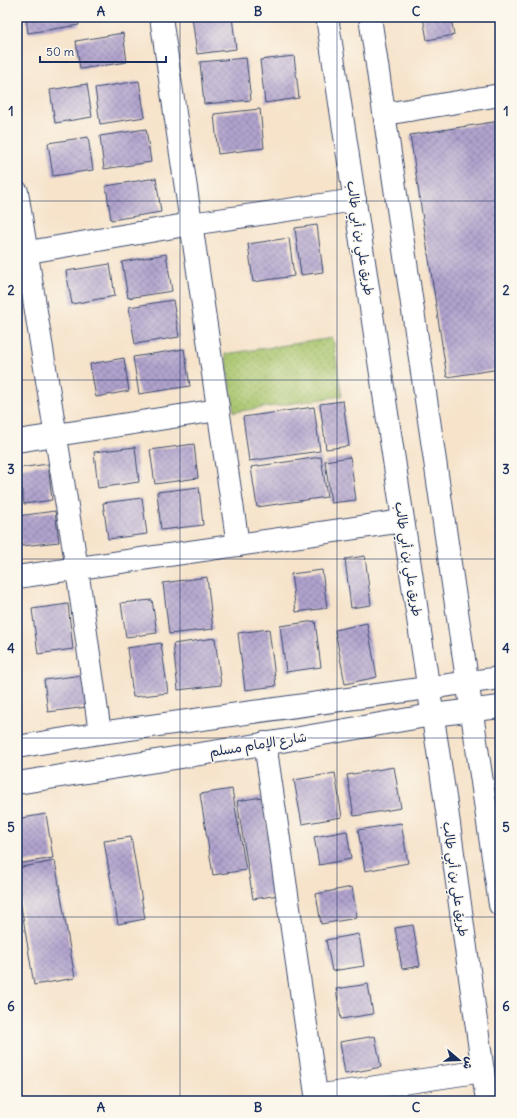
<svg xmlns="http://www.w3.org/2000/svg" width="517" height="1118" viewBox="0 0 517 1118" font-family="Delius,'Playpen Sans Arabic',sans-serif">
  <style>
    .grass { fill: url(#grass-dots); stroke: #617a64 }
    .building { fill: url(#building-cross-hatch) }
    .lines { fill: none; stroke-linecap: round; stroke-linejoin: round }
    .minor-casing { stroke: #3c4a6e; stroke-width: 24 }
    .major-casing { stroke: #3c4a6e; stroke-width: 24 }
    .minor { stroke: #fff; stroke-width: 22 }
    .major { stroke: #fff; stroke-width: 22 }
    .grid { fill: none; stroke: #1b2f5e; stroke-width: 1; stroke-opacity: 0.55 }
    .labels { text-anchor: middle; stroke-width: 3; stroke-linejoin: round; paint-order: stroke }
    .street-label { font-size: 13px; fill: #1b2f5e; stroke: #fbf7ec }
    .neatline { fill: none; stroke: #1b2f5e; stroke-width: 1.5 }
    .grid-label { font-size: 13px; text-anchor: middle; font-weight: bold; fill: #1b2f5e }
  </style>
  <defs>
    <pattern id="grass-dots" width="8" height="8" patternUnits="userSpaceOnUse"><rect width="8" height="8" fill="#a7c46b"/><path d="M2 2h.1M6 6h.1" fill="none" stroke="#87a05b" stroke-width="1.8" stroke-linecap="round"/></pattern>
    <pattern id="building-cross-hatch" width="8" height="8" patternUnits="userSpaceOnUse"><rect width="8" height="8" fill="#b1a3cd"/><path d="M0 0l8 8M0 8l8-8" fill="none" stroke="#8f85aa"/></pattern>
  </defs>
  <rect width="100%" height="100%" fill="#fbf7ec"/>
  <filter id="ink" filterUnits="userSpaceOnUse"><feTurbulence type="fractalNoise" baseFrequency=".025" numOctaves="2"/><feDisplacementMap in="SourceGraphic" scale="8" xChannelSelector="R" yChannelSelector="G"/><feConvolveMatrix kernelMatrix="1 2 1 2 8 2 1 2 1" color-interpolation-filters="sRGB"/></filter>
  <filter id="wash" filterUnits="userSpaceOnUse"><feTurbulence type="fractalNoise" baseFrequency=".012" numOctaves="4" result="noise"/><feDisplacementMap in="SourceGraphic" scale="16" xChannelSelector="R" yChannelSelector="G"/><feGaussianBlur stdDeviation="0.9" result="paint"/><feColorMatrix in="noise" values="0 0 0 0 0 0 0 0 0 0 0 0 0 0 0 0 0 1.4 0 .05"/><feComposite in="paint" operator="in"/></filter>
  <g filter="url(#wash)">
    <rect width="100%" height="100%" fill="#f6e3ca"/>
    <path class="grass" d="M333 338 342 396 234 412 225 354Z"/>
    <g id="blocks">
      <g class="building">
        <path d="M26 17H77L79 25 28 33Z"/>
        <path d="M97 17H109L100 22Z"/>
        <path d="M192 17H232L236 49 197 54Z"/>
        <path d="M423 17H451L454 35 427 40Z"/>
        <path d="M123 33 127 62 80 69 76 41Z"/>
        <path d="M294 56 299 98 265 103 260 60Z"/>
        <path d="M246 58 251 100 204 104 200 62Z"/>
        <path d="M139 81 145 117 100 124 95 88Z"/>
        <path d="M87 84 92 117 55 123 50 90Z"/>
        <path d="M260 109 264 148 218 154 214 114Z"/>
        <path d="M500 121V369L447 377 410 135Z"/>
        <path d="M146 129 151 162 104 169 100 136Z"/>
        <path d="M88 137 93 170 53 176 48 143Z"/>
        <path d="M156 178 161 212 111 220 106 186Z"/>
        <path d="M317 225 323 272 301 275 295 228Z"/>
        <path d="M289 238 294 276 253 282 248 244Z"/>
        <path d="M166 254 172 291 128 298 122 262Z"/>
        <path d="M110 264 115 296 72 304 66 271Z"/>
        <path d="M173 300 179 337 135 344 129 307Z"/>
        <path d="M184 349 190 386 139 394 133 357Z"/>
        <path d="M124 358 129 391 96 397 90 364Z"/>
        <path d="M343 401 349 446 326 449 320 404Z"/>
        <path d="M314 407 320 451 249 461 243 417Z"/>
        <path d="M194 444 198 478 155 484 150 450Z"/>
        <path d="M135 447 139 482 98 488 94 452Z"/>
        <path d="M321 457 327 497 257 507 251 467Z"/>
        <path d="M350 457 356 500 331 503 325 461Z"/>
        <path d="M48 464 52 500 24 504 19 468Z"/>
        <path d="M199 487 203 525 161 530 157 492Z"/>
        <path d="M142 498 147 534 108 539 103 503Z"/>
        <path d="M55 511 59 542 22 546 18 516Z"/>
        <path d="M365 556 371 605 351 608 345 559Z"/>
        <path d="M322 570 327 608 296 612 291 574Z"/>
        <path d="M207 577 213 629 169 634 163 583Z"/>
        <path d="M152 600 157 633 126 637 121 603Z"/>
        <path d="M68 604 73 649 38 654 32 609Z"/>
        <path d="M315 621 321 667 286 672 280 626Z"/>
        <path d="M367 623 377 677 345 684 335 630Z"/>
        <path d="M269 629 276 686 245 690 238 633Z"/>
        <path d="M215 638 221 685 178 690 173 644Z"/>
        <path d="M161 643 168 693 133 697 127 648Z"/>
        <path d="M83 675 87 707 48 712 44 680Z"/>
        <path d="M394 767 401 808 354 816 347 775Z"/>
        <path d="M335 773 342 817 302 824 294 780Z"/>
        <path d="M232 789 246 870 213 875 200 794Z"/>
        <path d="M262 797 279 895 253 899 237 801Z"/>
        <path d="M46 814 53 858 17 864V819Z"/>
        <path d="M401 823 408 863 365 871 358 830Z"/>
        <path d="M347 831 351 859 319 865 314 837Z"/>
        <path d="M131 837 145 919 118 924 104 841Z"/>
        <path d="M55 861 75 978 34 985 17 881V868Z"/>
        <path d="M352 887 357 918 321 924 316 894Z"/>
        <path d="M413 925 420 966 402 969 395 928Z"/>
        <path d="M359 934 364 966 332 971 326 940Z"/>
        <path d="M368 984 373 1014 341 1019 336 989Z"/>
        <path d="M375 1036 381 1067 345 1074 340 1042Z"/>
      </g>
    </g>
  </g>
  <g filter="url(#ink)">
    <use href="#blocks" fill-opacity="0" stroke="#3c4a6e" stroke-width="1"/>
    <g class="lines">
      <defs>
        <g id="minor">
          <path d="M161 17 238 545"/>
          <path d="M385 114 500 95"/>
          <path d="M17 192 77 569 100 733"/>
          <path d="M17 254 191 224 355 200"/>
          <path d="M17 441 218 410"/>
          <path d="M17 577 403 521"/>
          <path d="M265 743 317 1101"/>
          <path d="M316 1096 483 1071"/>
        </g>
        <g id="major">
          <path d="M327 17 448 817 487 1101"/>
          <path d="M370 17 500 905"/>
          <path d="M17 747 100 733 500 678"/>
          <path d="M17 783 282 741 432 715 500 707"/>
        </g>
      </defs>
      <use href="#minor" class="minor-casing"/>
      <use href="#major" class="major-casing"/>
      <use href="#minor" class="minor"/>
      <use href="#major" class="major"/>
    </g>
  </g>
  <path class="grid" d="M180 17V1101M337 17V1101M17 201H500M17 380H500M17 559H500M17 738H500M17 917H500"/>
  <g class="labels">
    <g class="street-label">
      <text transform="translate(361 238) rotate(81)" y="5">طريق علي بن أبي طالب</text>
      <text transform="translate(409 559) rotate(81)" y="5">طريق علي بن أبي طالب</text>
      <text transform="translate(258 744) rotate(-9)" y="5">شارع الإمام مسلم</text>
      <text transform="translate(456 879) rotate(82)" y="5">طريق علي بن أبي طالب</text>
    </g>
  </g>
  <rect width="517" height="1118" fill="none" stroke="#fbf7ec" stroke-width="44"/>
  <g transform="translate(459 1060) rotate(109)" stroke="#fbf7ec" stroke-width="3" paint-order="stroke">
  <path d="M0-3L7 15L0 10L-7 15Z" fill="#1b2f5e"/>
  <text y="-6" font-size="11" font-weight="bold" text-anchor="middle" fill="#1b2f5e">ش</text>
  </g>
  <path d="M40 56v6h126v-6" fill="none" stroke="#1b2f5e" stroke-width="2"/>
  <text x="46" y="56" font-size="12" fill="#1b2f5e" stroke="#fbf7ec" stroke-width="3" paint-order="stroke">50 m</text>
  <rect x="22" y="22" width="473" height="1074" class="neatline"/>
  <g class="grid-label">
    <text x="101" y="16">A</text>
    <text x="258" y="16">B</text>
    <text x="416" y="16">C</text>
    <text x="11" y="116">1</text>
    <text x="506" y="116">1</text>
    <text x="11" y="295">2</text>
    <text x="506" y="295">2</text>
    <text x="11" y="474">3</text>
    <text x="506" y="474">3</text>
    <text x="11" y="653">4</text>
    <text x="506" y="653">4</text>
    <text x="11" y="832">5</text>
    <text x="506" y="832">5</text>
    <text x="11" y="1011">6</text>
    <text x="506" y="1011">6</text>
    <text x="101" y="1112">A</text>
    <text x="258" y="1112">B</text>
    <text x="416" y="1112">C</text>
  </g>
</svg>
